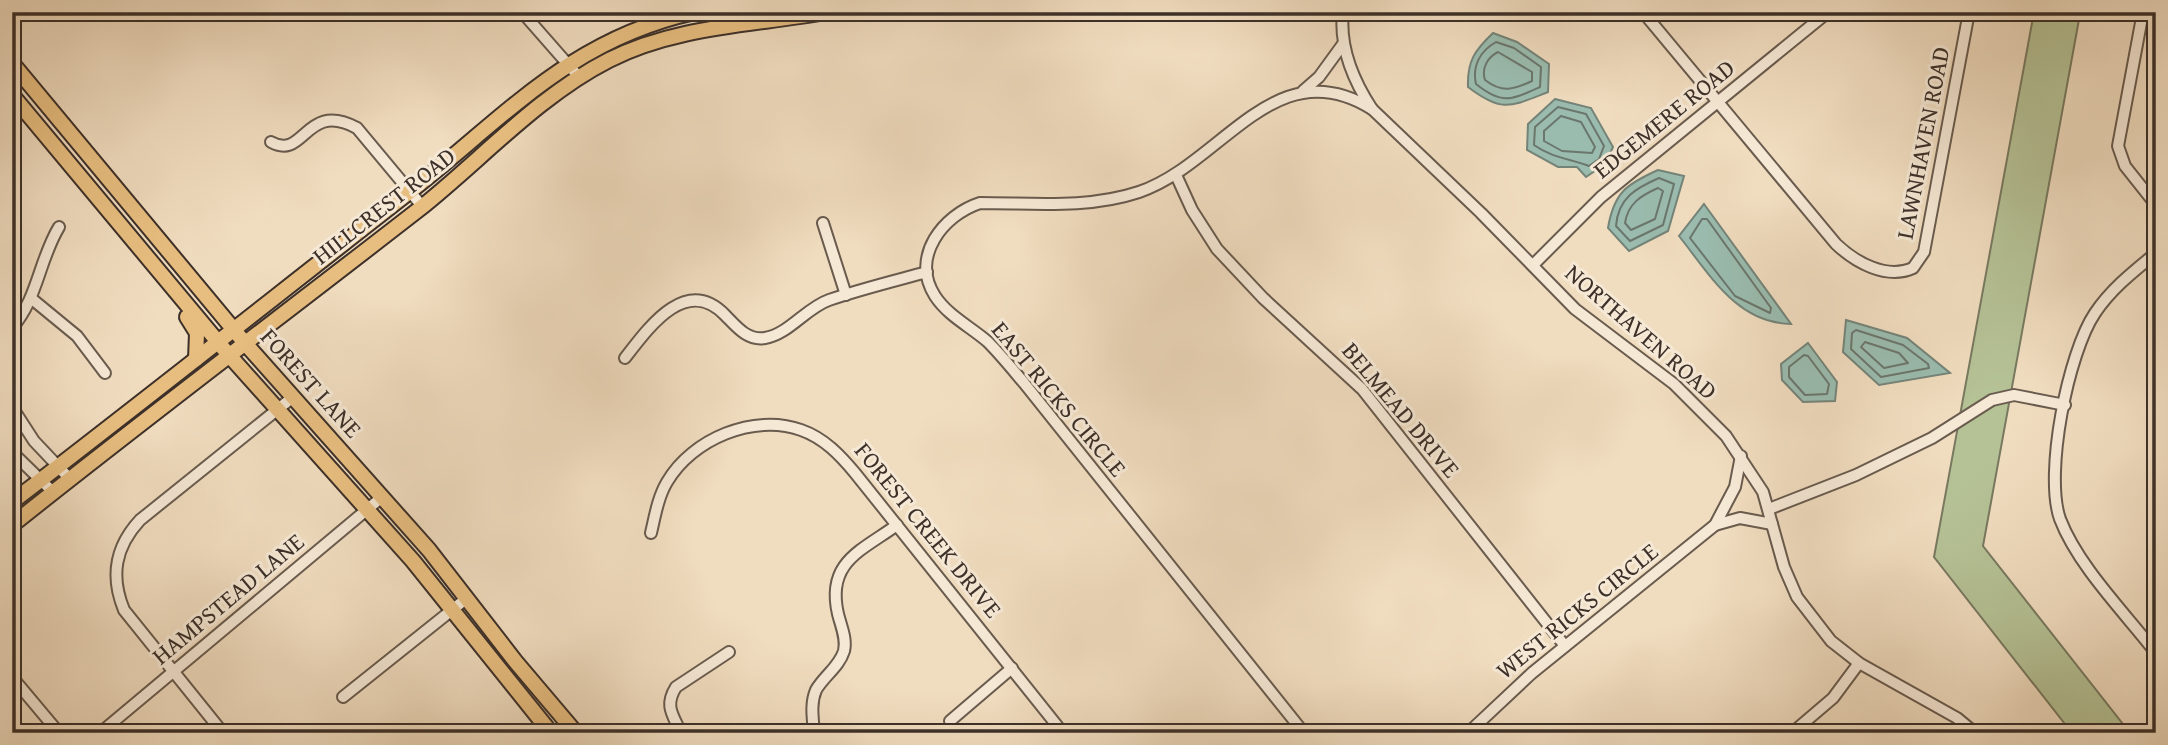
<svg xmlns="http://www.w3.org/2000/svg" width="2168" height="745" viewBox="0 0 2168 745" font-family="'Gentium Book Plus',serif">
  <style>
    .green { fill: #b5c296; stroke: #787960; stroke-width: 2 }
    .water { fill: #9abcaf; stroke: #748479; stroke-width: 2 }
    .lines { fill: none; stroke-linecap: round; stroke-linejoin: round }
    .shore { stroke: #6b766c; stroke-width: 2 }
    .minor-casing { stroke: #695b4e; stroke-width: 14 }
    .major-casing { stroke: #3c3029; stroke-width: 18 }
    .minor { stroke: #f5e8d5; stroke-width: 10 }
    .major { stroke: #e8be80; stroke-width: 14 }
    .labels { text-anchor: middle; stroke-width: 6; stroke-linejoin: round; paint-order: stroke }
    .street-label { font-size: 24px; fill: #3c3029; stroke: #f5e8d5 }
  </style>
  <rect width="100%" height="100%" fill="#f0dcbf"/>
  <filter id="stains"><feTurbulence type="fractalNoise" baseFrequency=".00286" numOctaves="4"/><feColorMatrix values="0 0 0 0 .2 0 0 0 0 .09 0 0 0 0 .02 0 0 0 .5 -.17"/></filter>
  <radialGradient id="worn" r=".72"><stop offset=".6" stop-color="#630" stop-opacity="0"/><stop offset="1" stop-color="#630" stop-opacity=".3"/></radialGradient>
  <path class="green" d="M2034 12 2080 14 1983 546 2130 733H2072L1934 557Z"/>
  <g class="water">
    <path d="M1493 33 1517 42 1549 64 1548 92C1510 107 1502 113 1468 87 1467 61 1475 50 1493 33Z"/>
    <path d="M1555 99 1591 108 1613 147 1605 164 1586 177 1577 167H1558L1527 150 1528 124Z"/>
    <path d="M1658 170 1684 176 1668 231 1629 251 1608 228C1614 192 1627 184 1658 170Z"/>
    <path d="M1704 204 1791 324C1737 323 1710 275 1679 236Z"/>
    <path d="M1846 320 1907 338 1950 373 1879 385 1843 352Z"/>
    <path d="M1808 343 1837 382 1835 401 1803 402 1782 380 1781 364Z"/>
  </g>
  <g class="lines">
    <g class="shore">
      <path d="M1496 42 1514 48 1541 67 1540 87C1511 100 1502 105 1476 84 1472 66 1480 51 1496 42Z"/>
      <path d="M1498 52 1532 72V81C1513 90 1502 93 1485 80 1481 68 1488 57 1498 52Z"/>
      <path d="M1558 107 1586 114 1604 146 1599 159 1589 166C1571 159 1552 158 1534 145L1535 127Z"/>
      <path d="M1561 116 1581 122 1595 147 1592 153 1562 151 1544 141V131Z"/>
      <path d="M1659 178 1674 184 1663 225 1630 241 1616 226C1618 198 1636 188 1659 178Z"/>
      <path d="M1658 188 1663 191 1655 219 1631 230 1625 223C1628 203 1642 195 1658 188Z"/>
      <path d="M1702 219H1707L1771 308 1770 313 1735 296 1690 238Z"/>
      <path d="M1856 330 1903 345 1928 364 1929 368 1881 377 1851 349 1852 333Z"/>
      <path d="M1865 342 1899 353 1908 363 1884 368 1861 347Z"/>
      <path d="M1804 355 1808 356 1829 384 1827 394 1805 395 1789 377V367Z"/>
    </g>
    <defs>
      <g id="minor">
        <path d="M522 12 579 77"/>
        <path d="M1343 12C1339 48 1353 80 1372 109L1481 213 1575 309 1674 384 1726 436 1763 492 1784 567 1797 597 1831 641 1859 663 1957 718 1975 733"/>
        <path d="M1643 12 1836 244C1855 262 1886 280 1913 268L1924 252 1969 12"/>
        <path d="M2143 12 2118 146 2125 166 2156 205"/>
        <path d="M1303 91 1319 77 1343 44"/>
        <path d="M271 142C305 161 305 100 357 128L422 206"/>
        <path d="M1176 175 1192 210 1217 249 1263 298 1362 389 1565 646"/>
        <path d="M823 223 846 295"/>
        <path d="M2156 253C2134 271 2111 289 2095 313 2068 353 2044 474 2060 519 2078 566 2125 613 2156 653"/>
        <path d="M1533 265 1601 197 1828 12"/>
        <path d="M32 299 77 336 105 373"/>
        <path d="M12 328C38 298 39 260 59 227"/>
        <path d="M625 358C649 327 686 275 725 315 736 326 747 341 765 338 789 334 806 308 829 300 861 289 894 281 927 272"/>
        <path d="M12 407 34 441 69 478"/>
        <path d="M12 452 53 492"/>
        <path d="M1769 509 1856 475 1932 438 1992 400 2014 395 2065 405"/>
        <path d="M1715 525 1740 518 1772 524"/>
        <path d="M651 533C655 516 658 497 667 482 692 439 754 413 801 430 824 438 840 455 855 473L1063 733"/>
        <path d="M12 677 59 733"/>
        <path d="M343 697 467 598"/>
        <path d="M950 721 1012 668"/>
        <path d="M100 733 382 497"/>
        <path d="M223 733 124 610C110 576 115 547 140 520L293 397"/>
        <path d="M681 733C673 715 664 706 676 687L729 652"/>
        <path d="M814 733C813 719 810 704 816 690 824 676 839 667 844 651 847 639 841 626 838 614 826 562 861 551 897 525"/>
        <path d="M1304 733 1024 383C1013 370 1001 355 988 342 971 327 948 316 935 296 910 257 943 215 980 203 1033 203 1088 209 1139 192 1222 164 1275 48 1372 109"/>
        <path d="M1468 733 1532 673 1715 525 1735 487 1741 456"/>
        <path d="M1792 733 1833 698 1859 663"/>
      </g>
      <g id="major">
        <path d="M12 63 244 342 429 550 515 661 576 733"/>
        <path d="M12 95 228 354 413 561 551 733"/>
        <path d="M187 317 197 333 196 359"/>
        <path d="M12 502C145 400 276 296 408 193 504 118 570 39 695 12"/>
        <path d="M12 525C146 418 283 315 418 210 480 161 538 96 609 60 676 26 753 25 825 12"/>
      </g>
    </defs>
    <use href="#minor" class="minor-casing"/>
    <use href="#major" class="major-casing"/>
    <use href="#minor" class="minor"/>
    <use href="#major" class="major"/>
  </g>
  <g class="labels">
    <g class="street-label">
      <text transform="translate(1664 119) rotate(-39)" y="8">EDGEMERE ROAD</text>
      <text transform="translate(1923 143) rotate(-79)" y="8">LAWNHAVEN ROAD</text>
      <text transform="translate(384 206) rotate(-38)" y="8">HILLCREST ROAD</text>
      <text transform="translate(1641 332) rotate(41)" y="8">NORTHAVEN ROAD</text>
      <text transform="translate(311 383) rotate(48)" y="8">FOREST LANE</text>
      <text transform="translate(1059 399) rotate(50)" y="8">EAST RICKS CIRCLE</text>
      <text transform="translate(1401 410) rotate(50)" y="8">BELMEAD DRIVE</text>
      <text transform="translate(928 530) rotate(51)" y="8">FOREST CREEK DRIVE</text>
      <text transform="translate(228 599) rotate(-40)" y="8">HAMPSTEAD LANE</text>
      <text transform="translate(1577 611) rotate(-39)" y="8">WEST RICKS CIRCLE</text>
    </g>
  </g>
  <rect width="2168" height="745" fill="none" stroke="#f0dcbf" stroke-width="42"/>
  <rect x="14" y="14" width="2140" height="717" fill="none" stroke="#3c3029" stroke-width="3.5"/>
  <rect x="21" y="21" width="2126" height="703" fill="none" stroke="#3c3029" stroke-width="2"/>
  <rect width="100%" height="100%" filter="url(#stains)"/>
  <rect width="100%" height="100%" fill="url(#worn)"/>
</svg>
